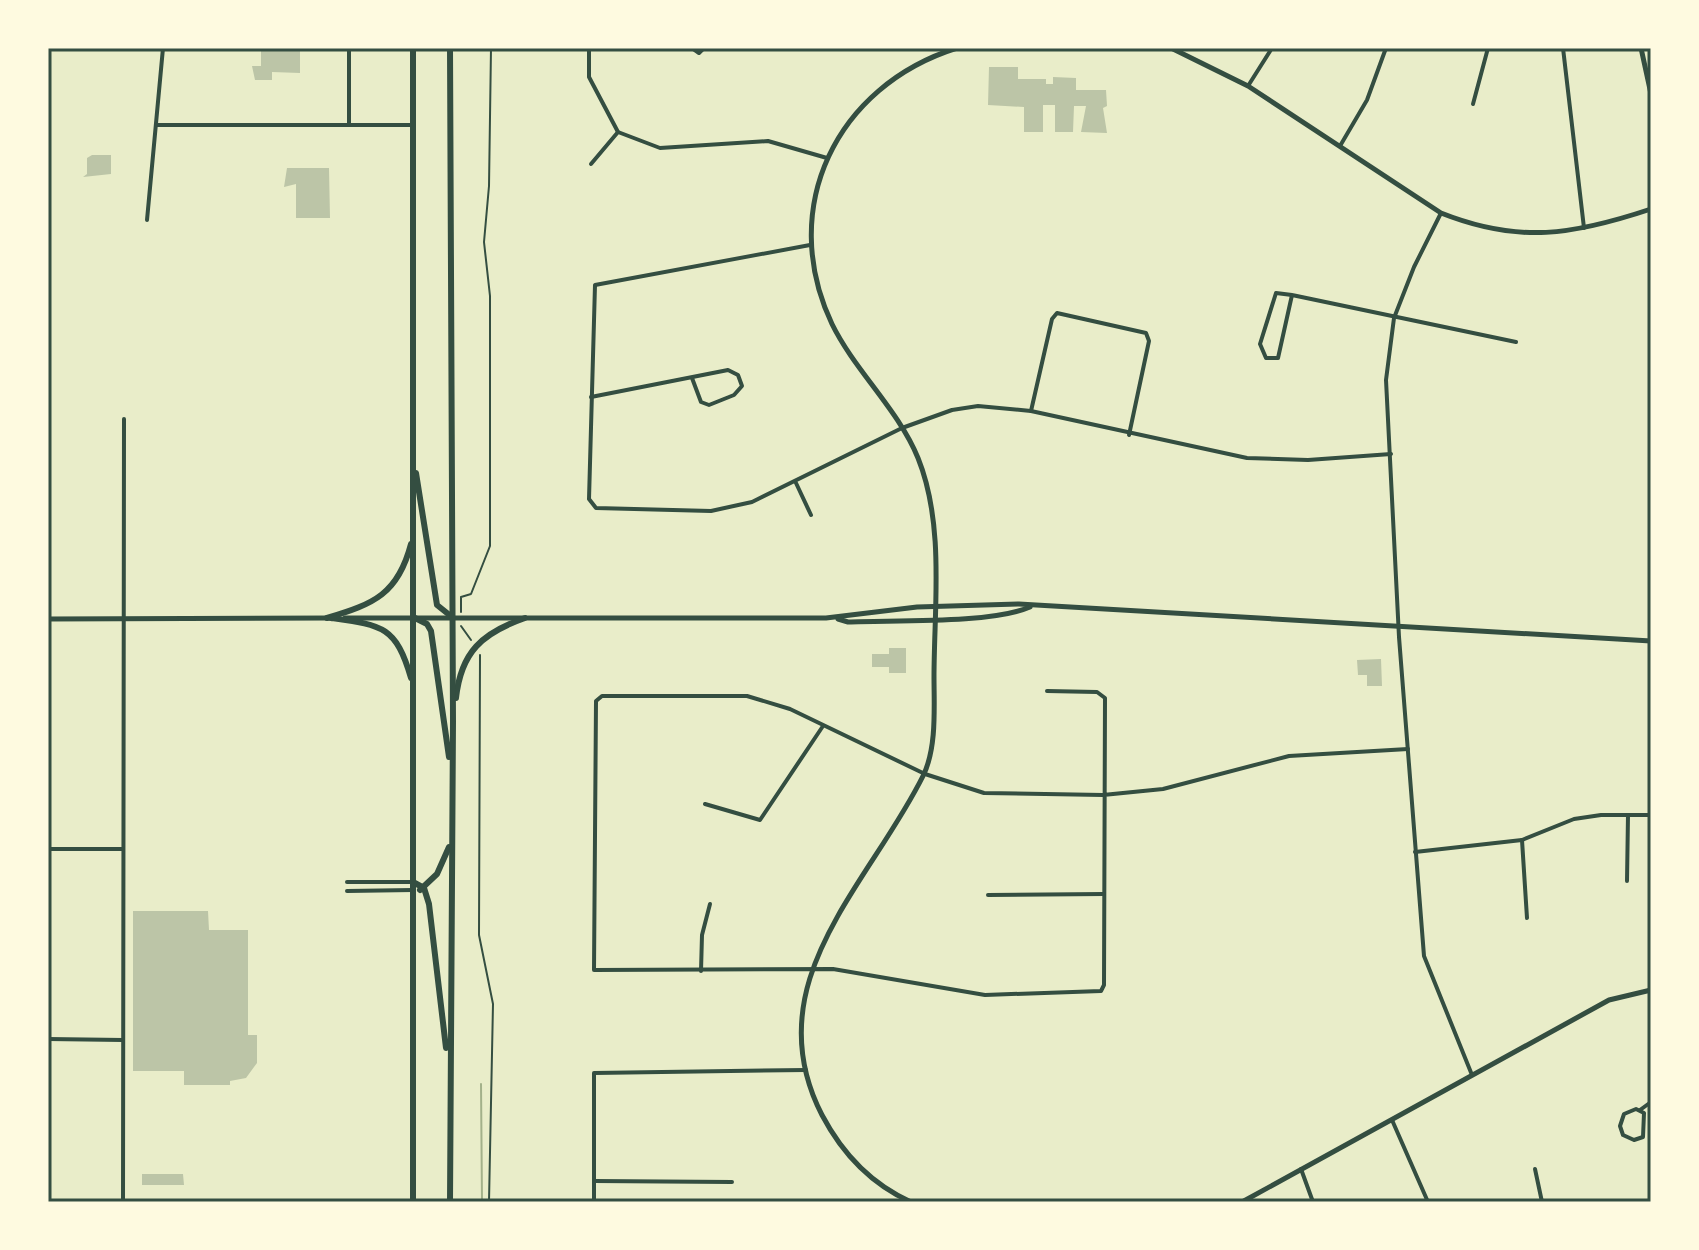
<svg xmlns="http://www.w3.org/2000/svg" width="1699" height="1250" viewBox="0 0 1699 1250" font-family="Quicksand,sans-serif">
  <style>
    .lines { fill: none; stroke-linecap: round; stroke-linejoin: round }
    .stream { stroke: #a3b18a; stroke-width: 2 }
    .building { fill: #bcc5a7 }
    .path { stroke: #344e41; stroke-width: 2 }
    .minor { stroke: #344e41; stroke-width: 4 }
    .tertiary { stroke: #344e41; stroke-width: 5 }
    .secondary { stroke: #344e41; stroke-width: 6 }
    .neatline { fill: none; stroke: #344e41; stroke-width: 3 }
  </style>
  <rect width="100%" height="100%" fill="#e9edc9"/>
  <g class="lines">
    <path class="stream" d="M481 1084 482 1202"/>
  </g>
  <g class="building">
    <path d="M261 48H318V51H300V73L272 72V80H255L252 66H261Z"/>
    <path d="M989 67H1018V79H1046V84H1053V77L1076 78V90H1106L1107 106 1103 108 1107 133 1081 132 1086 106H1074L1073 132H1055V105H1043V132H1024V107L988 105Z"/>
    <path d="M92 155H111V174L83 177 87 174V158Z"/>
    <path d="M287 168H329L330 218H296V184L284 187Z"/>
    <path d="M889 648H906V673H889V667H872V654H889Z"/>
    <path d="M1381 659 1382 686H1367V675H1358L1357 660Z"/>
    <path d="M133 911H208L209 930H248V1035H257V1063L246 1078 230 1081V1085H184V1071H133Z"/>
    <path d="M142 1174H183L184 1185H142Z"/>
  </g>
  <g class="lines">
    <g class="path">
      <path d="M461 612V597L471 594 490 546V296L484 242 489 186 491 48"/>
      <path d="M461 626 471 640"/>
      <path d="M480 655 479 935 493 1004 489 1202"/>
    </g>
    <g class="minor">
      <path d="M349 48V124"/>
      <path d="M589 48V77L618 132 660 148 768 141 827 158"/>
      <path d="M692 48 699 53 704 48"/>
      <path d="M1563 48 1584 228"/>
      <path d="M1248 86 1272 48"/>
      <path d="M1473 104 1488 48"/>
      <path d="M156 125H414"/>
      <path d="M1340 146 1367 100 1386 48"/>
      <path d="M591 164 618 132"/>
      <path d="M1441 213 1414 267 1394 318 1386 380 1399 637 1424 956 1472 1075"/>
      <path d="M147 220 163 48"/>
      <path d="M810 245 595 285 589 499 596 508 711 511 752 502 902 428 952 410 978 406 1031 411 1247 458 1308 460 1391 454"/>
      <path d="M1292 295 1278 358H1266L1260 344 1276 293 1292 295 1516 342"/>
      <path d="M591 397 728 370 738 375 742 386 734 395 709 405 701 402 692 378"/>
      <path d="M1031 411 1052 319 1057 313 1146 333 1149 341 1129 435"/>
      <path d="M796 483 811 515"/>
      <path d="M1047 691 1097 692 1105 698 1104 985 1101 991 985 995 833 969 594 970 596 701 602 696H747L790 709 925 774 984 793 1103 795 1163 789 1289 756 1408 749"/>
      <path d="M705 804 760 820 823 726"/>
      <path d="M1522 840 1527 918"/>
      <path d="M48 849H123"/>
      <path d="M1415 852 1522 840 1574 819 1601 815H1651"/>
      <path d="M1627 881 1628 815"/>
      <path d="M347 882H413"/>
      <path d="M347 891 413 890"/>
      <path d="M988 895 1104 894"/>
      <path d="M701 971 702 935 710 904"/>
      <path d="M48 1039 123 1040"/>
      <path d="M1636 1109 1644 1113 1643 1137 1634 1140 1623 1135 1620 1126 1624 1114Z"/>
      <path d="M1640 1110 1651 1102"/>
      <path d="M1392 1120 1428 1202"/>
      <path d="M1301 1169 1313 1202"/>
      <path d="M1535 1169 1542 1202"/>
      <path d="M594 1181 732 1182"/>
      <path d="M123 1202 124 419"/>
      <path d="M594 1202V1073L806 1070"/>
    </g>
    <g class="tertiary">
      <path d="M1171 48 1248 86 1441 213C1519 244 1573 235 1651 209"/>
      <path d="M1641 48 1651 94"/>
      <path d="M345 618H826L917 607 1019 604 1651 641"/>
      <path d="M48 619 331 618"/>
      <path d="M838 619 848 622C894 620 991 624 1030 607"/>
      <path d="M911 1202C871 1184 842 1153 822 1115 754 983 869 885 923 776 937 748 934 707 934 677 934 607 945 525 918 458 898 409 855 371 832 324 777 208 836 86 957 48"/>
      <path d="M1242 1202 1609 1000 1651 990"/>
    </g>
    <g class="secondary">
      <path d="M416 473 437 605 452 617"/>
      <path d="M413 617 427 624 431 631 449 757"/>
      <path d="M327 618C374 604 398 594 411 544"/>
      <path d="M331 618C382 625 396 626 411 678"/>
      <path d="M456 698C461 652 482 633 525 618"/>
      <path d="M413 882 424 888 429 904 446 1048"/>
      <path d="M420 890 437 874 449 847"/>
      <path d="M413 1202V48"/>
      <path d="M450 1202 453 721 450 48"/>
    </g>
  </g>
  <rect width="1699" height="1250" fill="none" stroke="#fefae0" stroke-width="100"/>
  <rect x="50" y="50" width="1599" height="1150" class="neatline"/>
</svg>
